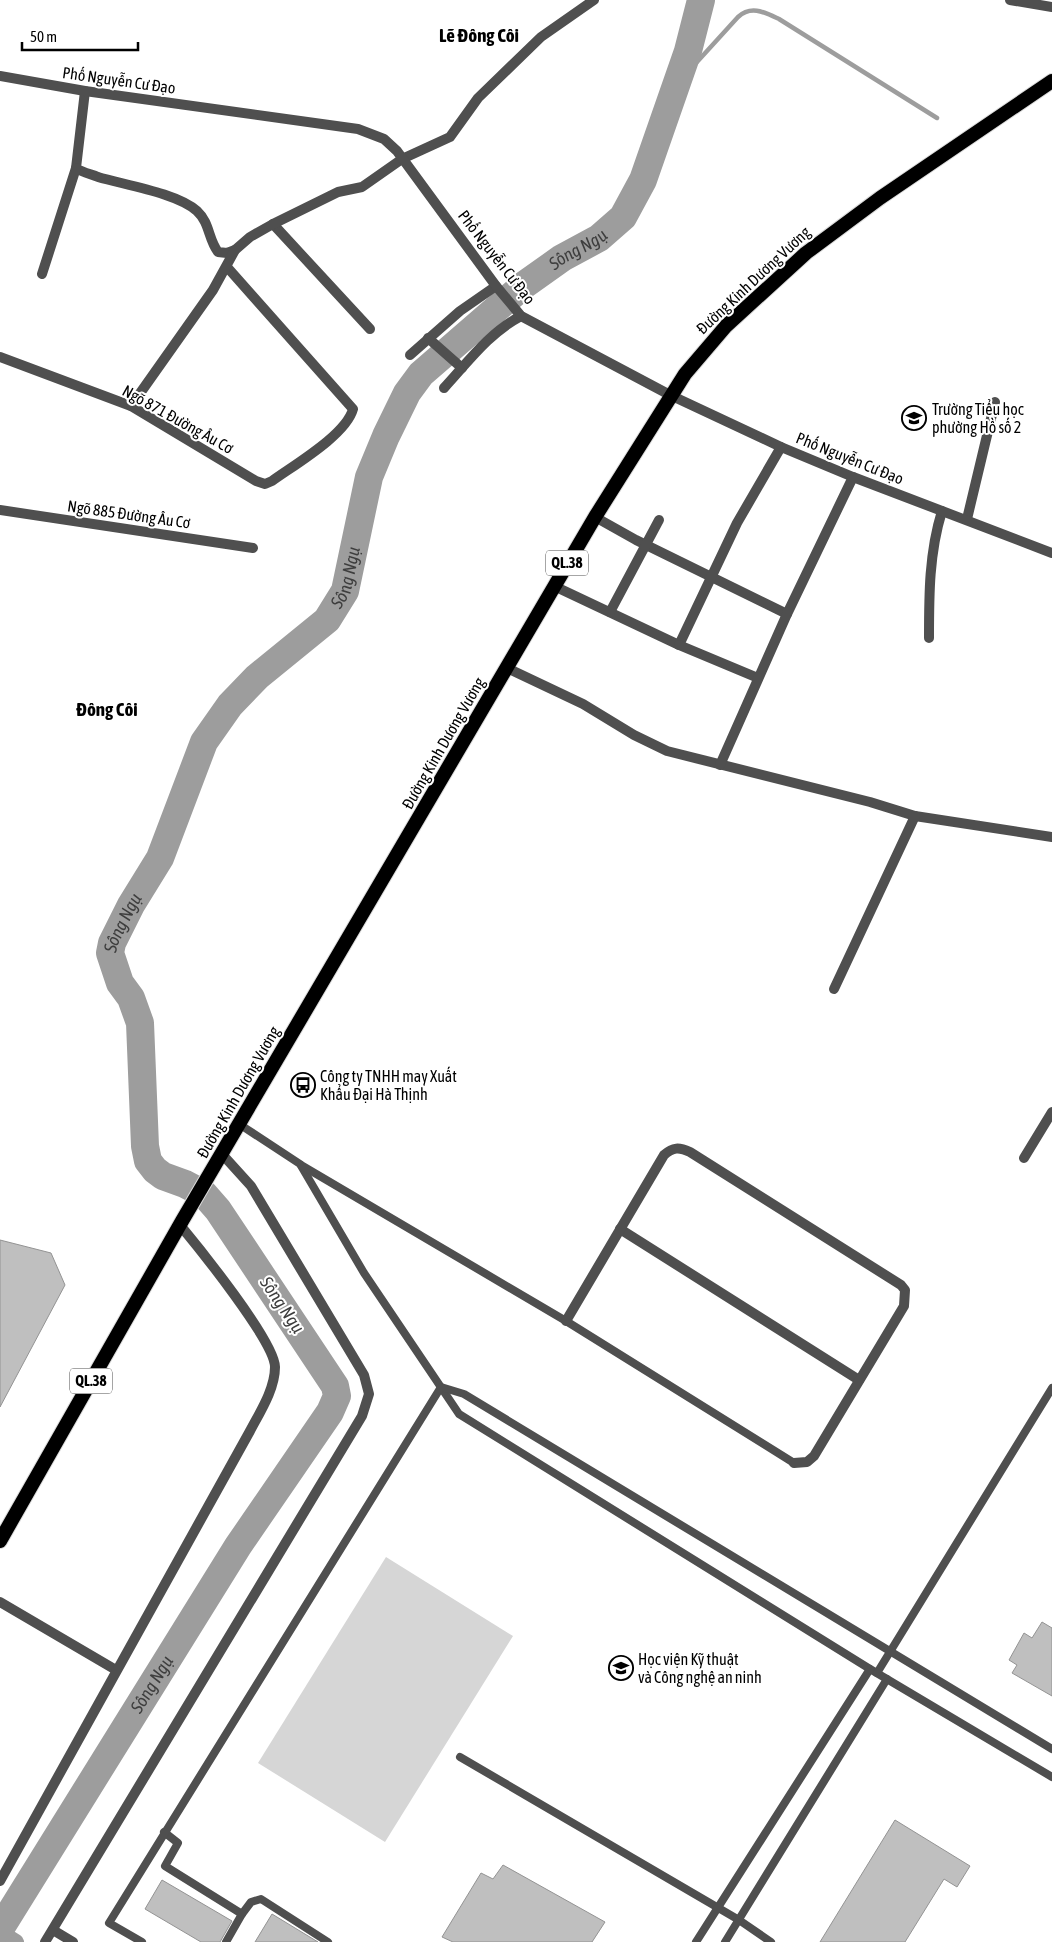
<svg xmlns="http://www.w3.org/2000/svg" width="1052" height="1942" viewBox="0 0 1052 1942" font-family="'Asap Condensed',sans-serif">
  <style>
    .green { fill: #d6d6d6 }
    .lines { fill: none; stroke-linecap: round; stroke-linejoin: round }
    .stream { stroke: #9d9d9d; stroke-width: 4.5 }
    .canal { stroke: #9d9d9d; stroke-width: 16 }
    .river { stroke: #9d9d9d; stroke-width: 28 }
    .building { fill: #bfbfbf; stroke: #939393 }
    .trunk-casing { stroke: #dbdbdb; stroke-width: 16 }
    .service { stroke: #4f4f4f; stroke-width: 8 }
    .minor { stroke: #4f4f4f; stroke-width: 10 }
    .tertiary { stroke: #4f4f4f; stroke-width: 10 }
    .trunk { stroke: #000; stroke-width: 14 }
    .labels { text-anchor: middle; stroke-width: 4; stroke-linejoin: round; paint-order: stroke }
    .shield { fill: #fff; stroke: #4c4c4c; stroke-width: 1 }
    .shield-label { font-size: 15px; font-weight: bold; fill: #000 }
    .street-label { font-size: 16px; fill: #000; stroke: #fff }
    .poi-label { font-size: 16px; fill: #000; stroke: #fff; text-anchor: start }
    .water-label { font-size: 18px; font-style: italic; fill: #3e3e3e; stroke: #fff }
    .quarter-label { font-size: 19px; font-weight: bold; fill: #000; stroke: #fff }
  </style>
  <rect width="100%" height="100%" fill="#fff"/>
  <path class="green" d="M386 1557 513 1636 385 1842 258 1763Z"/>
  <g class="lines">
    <path class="stream" d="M676 85 738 17C751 5 764 12 779 19L937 118"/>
    <path class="canal" d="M0 1932 16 1942"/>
    <path class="river" id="s1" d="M0 1929 238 1546 330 1412 337 1396 335 1386 218 1210 204 1194 185 1184 163 1176 155 1170 148 1161 145 1146 140 1023 131 998 120 983 110 953 112 943 131 905 160 858 204 742 230 705 257 677 327 620 345 591 369 477 386 436 407 393 421 374 524 285 562 258 599 238 623 217 643 180 688 51 701 0"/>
  </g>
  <g class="building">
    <path d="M0 1240 51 1253 65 1285 0 1407Z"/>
    <path d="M1042 1622 1052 1628V1696L1012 1673 1017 1665 1009 1660 1024 1633 1032 1638Z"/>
    <path d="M895 1820 970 1866 957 1887 944 1879 905 1942H820Z"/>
    <path d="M503 1865 605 1922 592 1942H453L442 1937 481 1873 493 1879Z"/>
    <path d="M162 1880 232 1921 220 1942H201L145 1909Z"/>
    <path d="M272 1914 318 1942H255Z"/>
  </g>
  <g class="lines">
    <defs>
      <path id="trunk" d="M0 1541 182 1221 595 517 685 374 726 326 806 253 880 198 1052 81"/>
    </defs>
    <use href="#trunk" class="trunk-casing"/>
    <g class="service">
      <path d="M239 1124 300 1164 364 1273 459 1414 870 1669 1052 1777"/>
      <path d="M301 1165 566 1321 794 1463"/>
      <path d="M877 1673 1052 1388"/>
      <path d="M460 1757 739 1920 771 1942"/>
      <path d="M164 1832 178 1843 165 1866 242 1914 226 1942"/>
      <path d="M242 1914 251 1902 261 1899 328 1942"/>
      <path d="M142 1942 109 1923 441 1387 464 1394 1052 1749"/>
      <path d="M696 1942 870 1669"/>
      <path d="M725 1942 887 1679"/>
    </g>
    <g class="minor">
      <path d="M1010 0 1052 7"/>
      <path d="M85 91 76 168C83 173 91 174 98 177 125 185 177 193 197 211 210 223 208 239 218 252L227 253 235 250"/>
      <path d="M273 224 370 329"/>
      <path d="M42 274 76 168"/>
      <path d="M428 338 462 368"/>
      <path d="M410 355 460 311 496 286"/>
      <path d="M0 357 131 406 256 481 265 484 272 481C294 465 346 435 353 409L227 267"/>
      <path d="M444 388C468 362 489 333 521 316"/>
      <path d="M131 406 213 290 235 250 250 237 273 224 338 192 362 187 402 159 450 137 478 98 541 37 594 0"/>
      <path d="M0 510 253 548"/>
      <path d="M595 517 636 540 787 614"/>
      <path d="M967 519 995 402"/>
      <path d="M554 586 679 645 737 523 781 447"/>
      <path d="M610 612 659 520"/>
      <path d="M929 638C929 595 929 553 942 511"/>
      <path d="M679 645 758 678"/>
      <path d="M507 668 583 704 634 735 667 751 870 802 915 816 1052 837"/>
      <path d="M720 765 787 614 853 477"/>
      <path d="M834 989 915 816"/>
      <path d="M1024 1158 1052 1112"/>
      <path d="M620 1229 859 1380"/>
      <path d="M566 1321 664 1155C673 1147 679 1147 690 1152L901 1285 905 1290 904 1306 814 1456 807 1462 794 1463"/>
      <path d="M0 1602 116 1670"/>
      <path d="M0 1881 250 1431C260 1412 275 1389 275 1367 275 1342 199 1248 180 1225"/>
      <path d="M53 1930 73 1942"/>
      <path d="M45 1942 362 1416 369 1394 364 1375 251 1186 222 1154"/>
    </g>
    <path class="tertiary" d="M0 76 85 91 358 129 384 139 397 151 496 286 521 316 670 395 781 447 853 477 1052 553"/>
    <use href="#trunk" class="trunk"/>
  </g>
  <defs>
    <symbol id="school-ring" viewBox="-11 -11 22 22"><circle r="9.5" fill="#fff" stroke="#000" stroke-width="1.5"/><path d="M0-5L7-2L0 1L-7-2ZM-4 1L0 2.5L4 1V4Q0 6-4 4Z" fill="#000"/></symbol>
    <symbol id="bus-ring" viewBox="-11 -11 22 22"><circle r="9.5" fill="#fff" stroke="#000" stroke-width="1.5"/><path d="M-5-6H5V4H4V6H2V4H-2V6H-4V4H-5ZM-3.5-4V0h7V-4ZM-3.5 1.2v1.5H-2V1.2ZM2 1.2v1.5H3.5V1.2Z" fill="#000"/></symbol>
    <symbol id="university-ring" viewBox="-11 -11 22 22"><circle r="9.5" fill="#fff" stroke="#000" stroke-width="1.5"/><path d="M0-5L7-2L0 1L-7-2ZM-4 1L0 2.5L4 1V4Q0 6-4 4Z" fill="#000"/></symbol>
  </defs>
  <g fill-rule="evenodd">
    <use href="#school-ring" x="900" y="404" width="28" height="28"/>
    <use href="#bus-ring" x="289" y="1071" width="28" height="28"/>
    <use href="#university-ring" x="607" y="1654" width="28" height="28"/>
  </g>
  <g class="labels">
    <g class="shield">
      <rect x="546" y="550.5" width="42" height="25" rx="4"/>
      <rect x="70" y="1368.5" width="42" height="25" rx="4"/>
    </g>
    <g class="shield-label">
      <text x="567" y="568">QL.38</text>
      <text x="91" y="1386">QL.38</text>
    </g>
    <g class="street-label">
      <text transform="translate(119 80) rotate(8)" y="6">Phố Nguyễn Cư Đạo</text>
      <text transform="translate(497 257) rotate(52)" y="6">Phố Nguyễn Cư Đạo</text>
      <text transform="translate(753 280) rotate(-43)" y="6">Đường Kinh Dương Vương</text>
      <text transform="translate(178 419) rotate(29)" y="6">Ngõ 871 Đường Âu Cơ</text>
      <text transform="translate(850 458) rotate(22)" y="6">Phố Nguyễn Cư Đạo</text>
      <text transform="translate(129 514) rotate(8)" y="6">Ngõ 885 Đường Âu Cơ</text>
      <text transform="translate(443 743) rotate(-60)" y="6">Đường Kinh Dương Vương</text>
      <text transform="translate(238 1092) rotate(-60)" y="6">Đường Kinh Dương Vương</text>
    </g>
    <g class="poi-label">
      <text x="932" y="415">Trường Tiểu học<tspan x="932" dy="18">phường Hồ số 2</tspan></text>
      <text x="320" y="1082">Công ty TNHH may Xuất<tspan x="320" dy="18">Khẩu Đại Hà Thịnh</tspan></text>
      <text x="638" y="1665">Học viện Kỹ thuật<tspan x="638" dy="18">và Công nghệ an ninh</tspan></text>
    </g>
    <g class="water-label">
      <text dy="6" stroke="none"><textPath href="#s1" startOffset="2029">Sông Ngụ</textPath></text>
      <text dy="6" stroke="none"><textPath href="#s1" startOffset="1609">Sông Ngụ</textPath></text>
      <text dy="6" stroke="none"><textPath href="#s1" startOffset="1188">Sông Ngụ</textPath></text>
      <text transform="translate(282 1305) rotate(56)" y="6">Sông Ngụ</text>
      <text dy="6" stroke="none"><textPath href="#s1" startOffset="288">Sông Ngụ</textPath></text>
    </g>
    <g class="quarter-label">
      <text x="479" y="42">Lẽ Đông Côi</text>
      <text x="107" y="716">Đông Côi</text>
    </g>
  </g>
  <path d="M22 42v8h116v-8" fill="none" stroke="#000000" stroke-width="2.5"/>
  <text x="30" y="42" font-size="15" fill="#000000" stroke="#ffffff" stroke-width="4" paint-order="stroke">50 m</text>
</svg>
